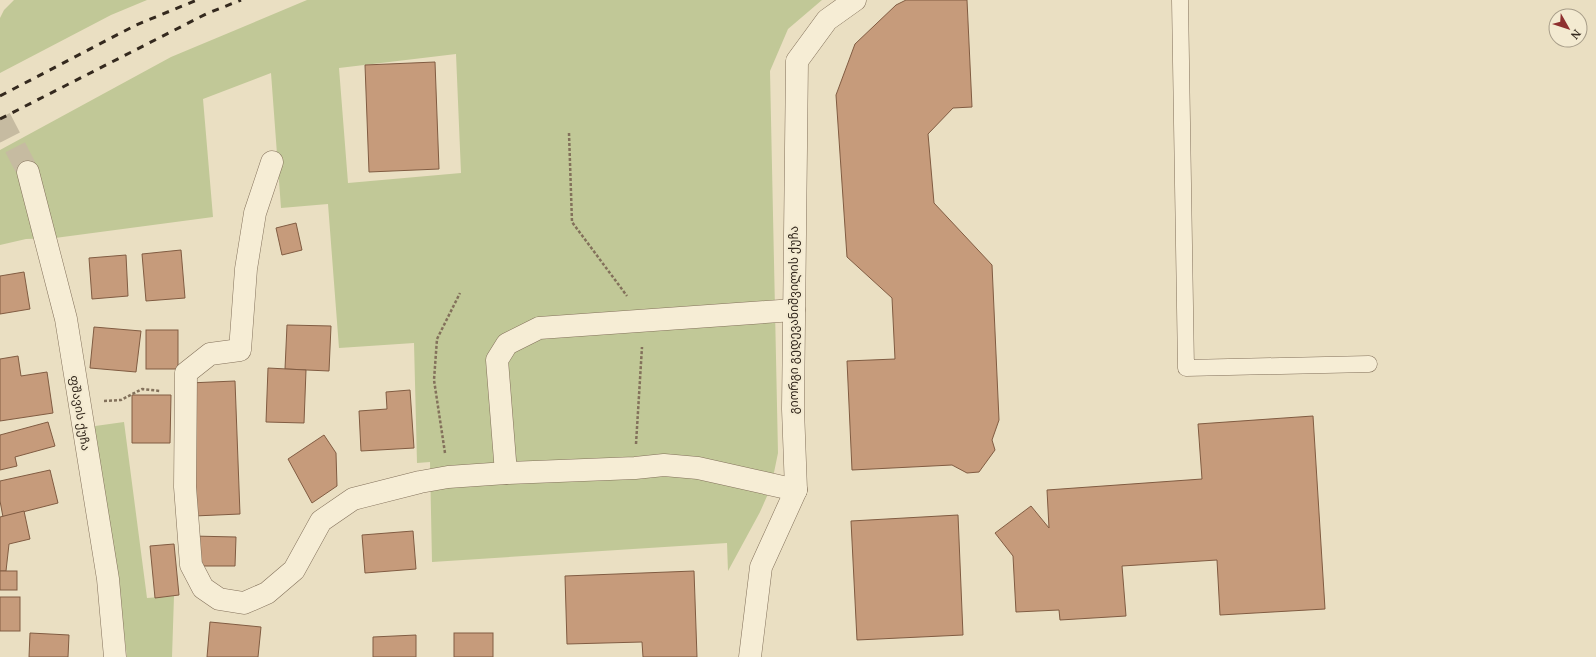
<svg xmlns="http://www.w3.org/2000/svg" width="1596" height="657" viewBox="0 0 1596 657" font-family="'Noto Serif','Noto Sans Georgian',serif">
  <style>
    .green { fill: #c1c897; fill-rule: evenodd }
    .building { fill: #c69b7b; stroke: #815c42 }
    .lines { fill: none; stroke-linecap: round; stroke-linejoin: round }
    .minor-tunnel { stroke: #c6bba1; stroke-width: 22; stroke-dasharray: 22 11; stroke-linecap: butt }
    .service-casing { stroke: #83715b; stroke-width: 17 }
    .minor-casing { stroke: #83715b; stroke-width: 23 }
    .path { stroke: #83715b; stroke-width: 2.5; stroke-dasharray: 3 2; stroke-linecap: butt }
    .service { stroke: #f6edd5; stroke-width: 16 }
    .minor { stroke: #f6edd5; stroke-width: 22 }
    .rail { stroke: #34291e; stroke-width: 3; stroke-dasharray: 7 7; stroke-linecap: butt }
    .labels { text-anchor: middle; stroke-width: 4; stroke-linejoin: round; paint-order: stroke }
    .street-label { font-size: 12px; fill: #34291e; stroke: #f3ead1 }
  </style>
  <rect width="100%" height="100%" fill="#eadfc2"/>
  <g class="green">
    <path d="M14 0H147L111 15 0 73V18L4 10Z"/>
    <path d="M307 0H822L788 29 770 71 778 453 771 487 760 512 728 571 727 543 432 562 430 462 417 463 414 343 339 348 328 204 281 208 271 73 203 99 213 217 55 238 26 239 0 245V150L171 57ZM456 54 461 173 348 183 339 68Z"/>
    <path d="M124 422 147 598 174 596 172 657H127L121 610 88 427Z"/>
  </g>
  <g class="building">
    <path d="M906 0H967L972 107 953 108 928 134 934 203 992 265 999 420 992 440 995 450 979 472 967 473 952 465 852 470 847 361 895 359 892 298 847 257 836 95 855 44 896 5Z"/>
    <path d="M435 62 439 169 369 172 365 65Z"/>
    <path d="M296 223 302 250 282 255 276 228Z"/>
    <path d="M181 250 185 298 146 301 142 254Z"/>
    <path d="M126 255 128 296 92 299 89 258Z"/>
    <path d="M24 272 30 309 0 314V276Z"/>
    <path d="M287 325 331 326 329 371 285 369Z"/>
    <path d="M94 327 141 331 136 372 90 368Z"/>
    <rect x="146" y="330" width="32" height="39"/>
    <path d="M18 356 21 376 47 372 53 413 0 421V359Z"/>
    <path d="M268 368 306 370 304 423 266 422Z"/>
    <path d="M235 381 240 514 194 516 189 383Z"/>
    <path d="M410 390 414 448 361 451 359 411 387 409 386 392Z"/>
    <path d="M132 395H171L170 443H132Z"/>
    <path d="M1313 416 1325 609 1220 615 1217 560 1122 566 1126 616 1060 620 1059 610 1016 612 1013 556 995 533 1031 506 1049 528 1047 490 1202 479 1198 424Z"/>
    <path d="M48 422 55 446 15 457 17 466 0 470V435Z"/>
    <path d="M324 435 336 453 337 486 312 503 288 459Z"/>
    <path d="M50 470 58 503 3 517 0 501V481Z"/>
    <path d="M24 511 30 539 9 544 6 571H0V517Z"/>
    <path d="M958 515 963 635 857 640 851 521Z"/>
    <path d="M413 531 416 569 365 573 362 535Z"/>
    <path d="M192 536 236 537 235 566H192Z"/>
    <path d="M174 544 179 595 155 598 150 546Z"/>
    <rect x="0" y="571" width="17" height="19"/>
    <path d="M694 571 697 657H643L642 642 567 644 565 576Z"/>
    <rect x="0" y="597" width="20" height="34"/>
    <path d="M210 622 261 627 258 657H207Z"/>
    <path d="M30 633 69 635 68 657H29Z"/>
    <rect x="454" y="633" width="39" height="24"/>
    <path d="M416 635V657H373V637Z"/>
  </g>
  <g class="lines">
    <path class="minor-tunnel" d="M0 118 28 172"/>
    <defs>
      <path id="service" d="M1180 0 1186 368 1369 364"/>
      <g id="minor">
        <path d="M272 162 255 213 246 269 240 350 210 354 186 373 185 487 191 565 203 588 219 599 244 603 267 593 294 570 321 521 353 499 420 482 448 477 506 473 635 468 664 465 698 468 796 490"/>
        <path d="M28 172 66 319 108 579 115 657"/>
        <path d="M506 473 497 360 507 344 539 328 794 310"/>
        <path d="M750 657 761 567 796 490 793 409 797 61 827 20 855 0"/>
      </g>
    </defs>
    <use href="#service" class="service-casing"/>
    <use href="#minor" class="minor-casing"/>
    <g class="path">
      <path d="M569 133 572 222 627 296"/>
      <path d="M104 401 121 400 142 389 160 391"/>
      <path d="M636 444 642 347"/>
      <path d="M445 453 434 380 437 339 460 293"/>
    </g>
    <use href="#service" class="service"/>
    <use href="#minor" class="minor"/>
    <g class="rail">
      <path d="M0 96 136 25 197 0"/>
      <path d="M0 119 206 14 241 0"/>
    </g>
  </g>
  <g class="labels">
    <g class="street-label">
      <text transform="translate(794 320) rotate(-90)" y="4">გიორგი გედევანიშვილის ქუჩა</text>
      <text transform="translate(80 413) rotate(81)" y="4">ფშავის ქუჩა</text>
    </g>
  </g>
  <g transform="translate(1568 28) rotate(129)"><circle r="19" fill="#f3ead1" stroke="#a79d89"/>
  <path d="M0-3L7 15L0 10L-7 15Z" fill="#8e302f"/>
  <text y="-6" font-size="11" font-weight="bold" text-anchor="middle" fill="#34291e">N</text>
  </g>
</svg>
